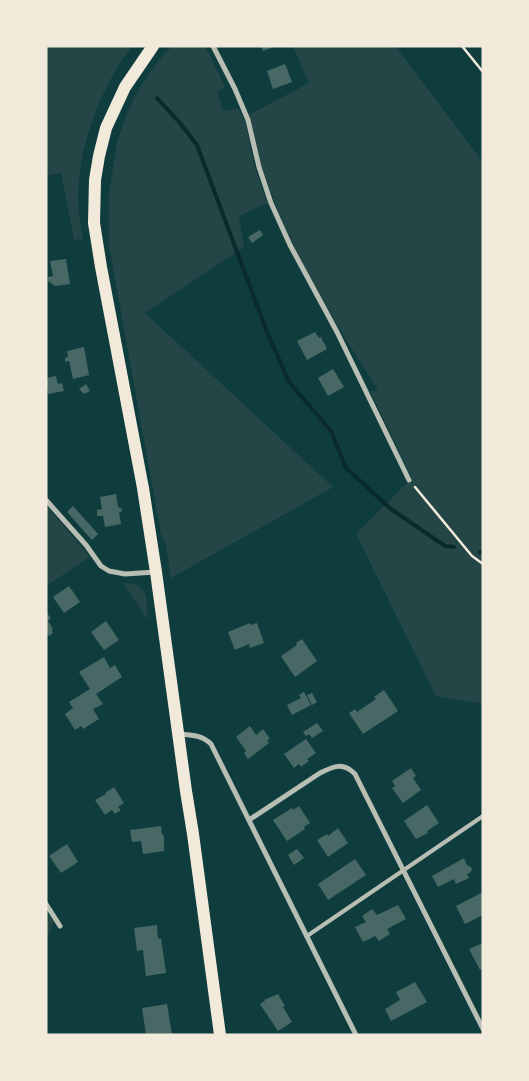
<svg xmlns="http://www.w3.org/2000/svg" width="529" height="1081" viewBox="0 0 529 1081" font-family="'Varela Round',sans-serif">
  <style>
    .green { fill: #244646 }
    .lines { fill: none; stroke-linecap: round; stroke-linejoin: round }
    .stream { stroke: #0a2a2b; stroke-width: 4 }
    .building { fill: #486865 }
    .path { stroke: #f1e9da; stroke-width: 2.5 }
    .service { stroke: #b8beb3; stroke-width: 4 }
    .minor { stroke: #b8beb3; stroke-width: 5 }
    .primary { stroke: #f1e9da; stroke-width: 12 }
  </style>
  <rect width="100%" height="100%" fill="#0f3d3e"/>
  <g class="green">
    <path d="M46 46H132C99 90 77 149 78 204 79 216 81 227 83 239L74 240 61 173 46 176Z"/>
    <path d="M172 46H205L225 87 217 91 223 111 238 108 245 121 255 168 268 203 239 216 244 247 145 313 333 487 171 578 165 541 162 540 109 245V194L117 142 128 110 141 86 159 60Z"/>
    <path d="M293 46H395L483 162V704L436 696 356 534 412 478 370 391 378 390C333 320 288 247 262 167 256 150 253 132 249 115L309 83Z"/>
    <path d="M46 505 90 557 46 586Z"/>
    <path d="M123 583C151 583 145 598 148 620Z"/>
    <path d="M46 912 54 921 46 942Z"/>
  </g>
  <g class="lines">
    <g class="stream">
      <path d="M157 98 180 123 197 145 267 332 289 382 331 431 346 468 391 509 445 546 454 547"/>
      <path d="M480 552H483"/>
    </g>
  </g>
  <g class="building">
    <path d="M261 46H276L263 51Z"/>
    <path d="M285 64 292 82 273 89 267 71Z"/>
    <path d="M260 230 263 235 252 243 248 237Z"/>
    <path d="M66 259 70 284 55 286 48 281V277L53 276 50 261Z"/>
    <path d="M315 332 319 338 321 337 327 349 307 360 297 341Z"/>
    <path d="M84 347 89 375 73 379 69 361 65 362V358L68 357 67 351Z"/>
    <path d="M333 369 344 387 328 396 318 378Z"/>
    <path d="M56 376 58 384 62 383 64 391 48 394 46 378Z"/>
    <path d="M86 384 90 391 84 394 79 389Z"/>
    <path d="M116 494 118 507 121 508 122 511 119 513 121 524 105 527 103 516H97V510L102 509 100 497Z"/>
    <path d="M73 506 98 534 92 540 67 512Z"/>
    <path d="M69 586 80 602 64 613 53 597Z"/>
    <path d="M46 612 51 618 48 621 53 629 52 630 53 633 49 636 46 632Z"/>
    <path d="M106 621 119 640 104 650 91 632Z"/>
    <path d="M250 623 251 625 257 623 264 643 250 648 249 644 235 650 228 632Z"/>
    <path d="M302 639 317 661 295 677 281 656 297 645 296 643Z"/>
    <path d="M104 657 110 668 115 665 122 677 96 694 103 704 93 709 99 719 83 729 81 726 75 730 65 714 73 708 69 702 90 689 79 672Z"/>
    <path d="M384 690 398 711 363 734 349 713 355 709 357 712 376 699 374 697Z"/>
    <path d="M304 692 311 705 292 715 287 705 301 698 299 695Z"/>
    <path d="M312 693 317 702 312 705 307 695Z"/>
    <path d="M317 723 323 731 312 738 309 734 306 736 303 732Z"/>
    <path d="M250 726 256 735 263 729 270 739 267 740 269 743 248 759 244 753 246 751 236 737Z"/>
    <path d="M306 739 316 753 307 759 309 761 301 767 299 764 294 768 284 754Z"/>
    <path d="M411 768 416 776 413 778 421 790 403 803 392 788 395 786 392 781Z"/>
    <path d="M114 787 124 803 118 807 121 810 115 814 112 810 105 815 95 800 106 794 105 793Z"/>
    <path d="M427 805 439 823 427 831 428 833 416 839 404 821Z"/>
    <path d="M299 806 310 823 304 827 305 829 287 841 273 820 292 808 293 810Z"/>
    <path d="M161 826 162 834 164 836V851L143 854 141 841 132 842 130 830Z"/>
    <path d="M338 828 348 843 328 857 317 840 327 834 328 836Z"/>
    <path d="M67 844 78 862 61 873 49 856Z"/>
    <path d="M297 849 304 858 294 865 288 855Z"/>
    <path d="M464 858 467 865 472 868 471 872 467 874 469 878 456 884 454 879 438 887 432 876Z"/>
    <path d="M355 859 366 875 328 900 318 884Z"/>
    <path d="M483 892V915L465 924 456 906Z"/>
    <path d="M398 905 406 919 387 929 390 934 379 941 375 936 363 942 355 927 366 922 362 916 372 909 377 915Z"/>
    <path d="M157 925 158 939 161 938 166 973 146 976 143 950 137 951 134 928Z"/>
    <path d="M483 943V969L480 970 469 949Z"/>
    <path d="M415 982 427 1002 391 1021 385 1009 400 1000 396 992Z"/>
    <path d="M278 994 285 1006 283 1007 292 1022 278 1031 260 1004 265 1001 264 1000Z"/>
    <path d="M167 1004 172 1035H146L142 1008Z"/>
  </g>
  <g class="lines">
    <g class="path">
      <path d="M462 46 483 72"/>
      <path d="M415 487 472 556 483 564"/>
    </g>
    <path class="service" d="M307 936 483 816"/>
    <g class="minor">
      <path d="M213 46 235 89 248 120 259 167 271 203 290 245 337 332 409 480"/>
      <path d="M46 500 86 545 101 566 109 571 125 574 155 572"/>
      <path d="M179 734C192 735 202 735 211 744L356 1035"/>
      <path d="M249 820 320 773C334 766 343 762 355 774L483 1029"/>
      <path d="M46 904 60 926"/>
    </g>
    <path class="primary" d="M153 46 125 87 106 128 99 156 95 180 94 223 101 267 143 488 156 572 186 791 193 834 220 1035"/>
  </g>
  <rect width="529" height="1081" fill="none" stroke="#f1e9da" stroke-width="95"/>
</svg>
